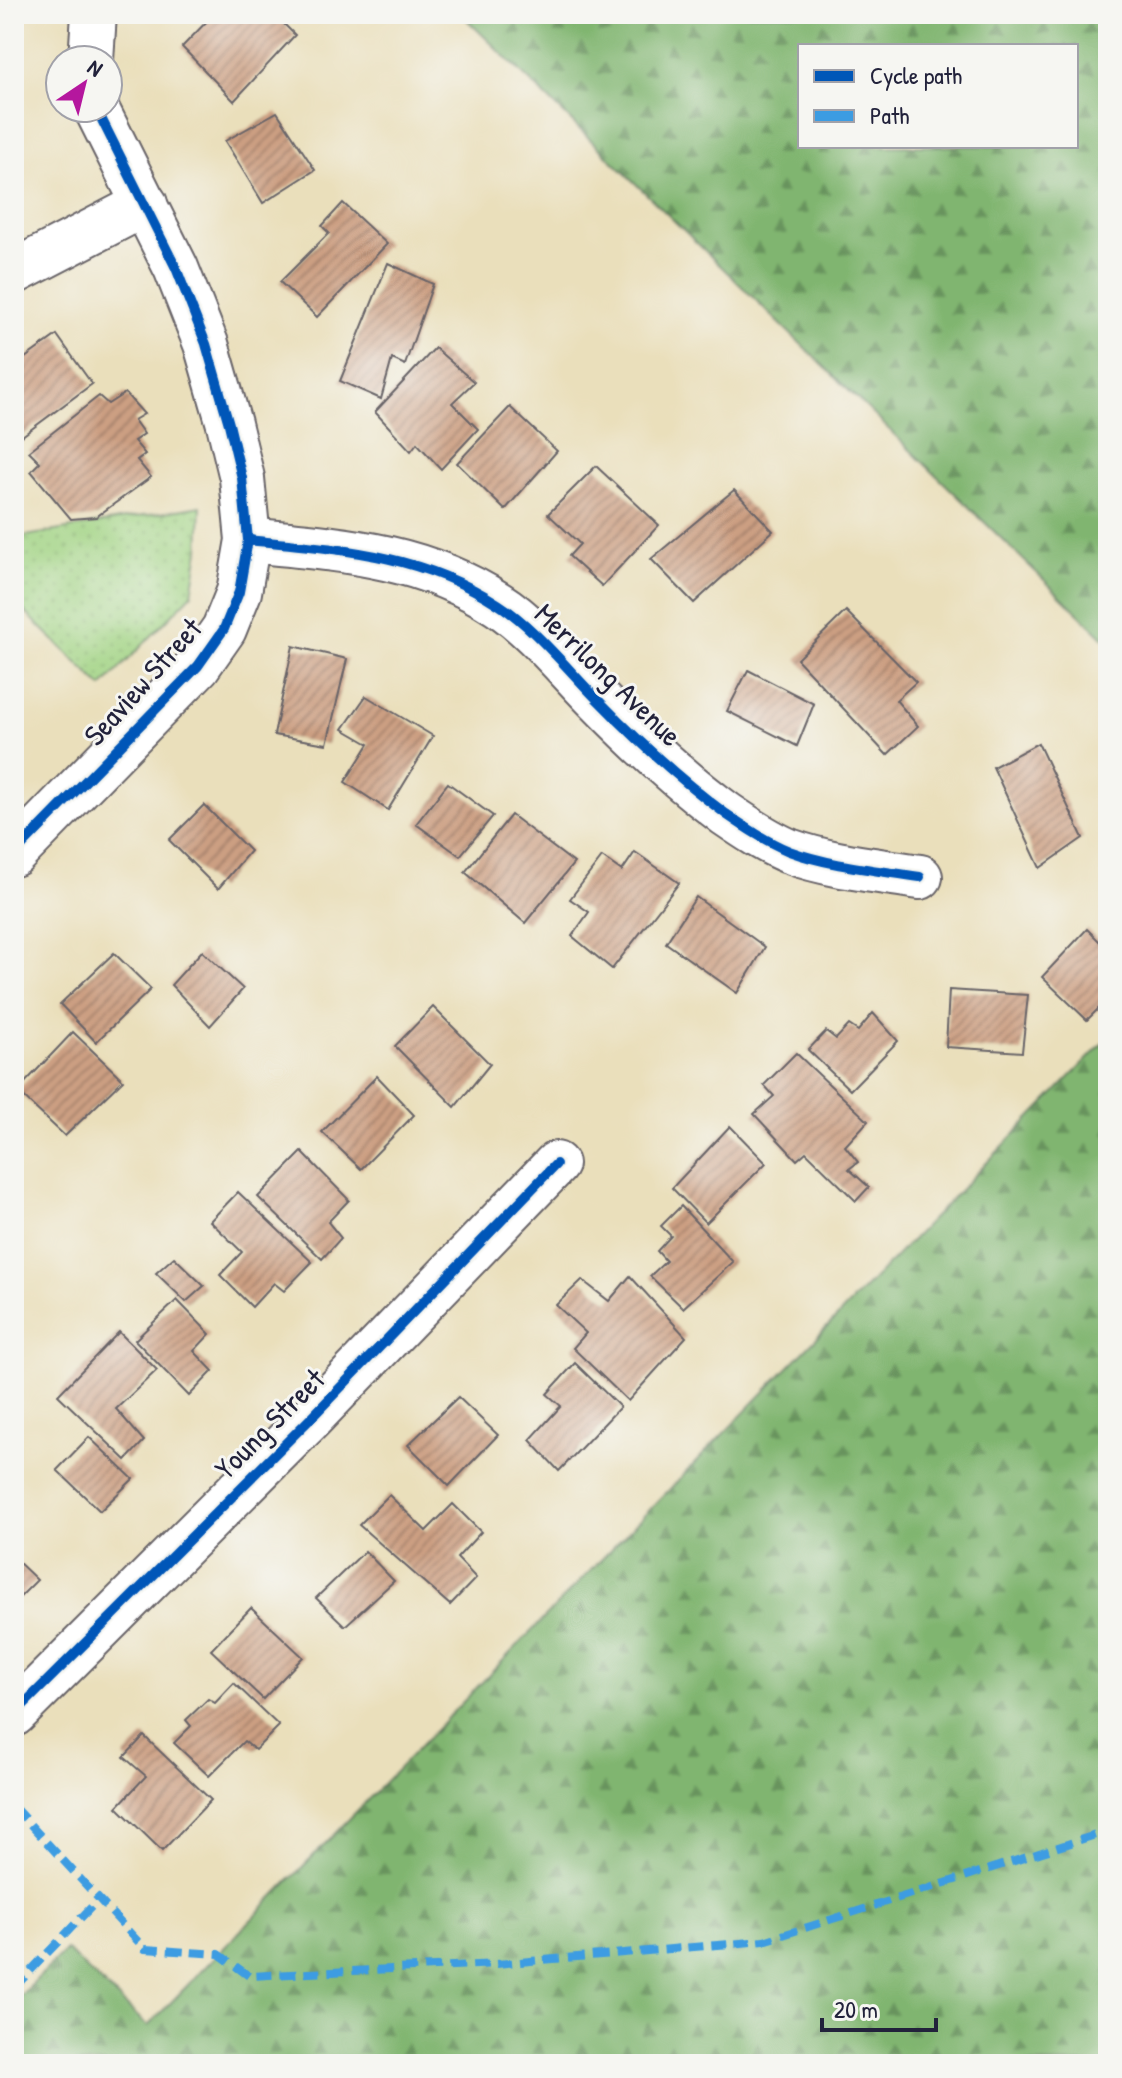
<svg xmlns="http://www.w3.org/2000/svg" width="1122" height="2078" viewBox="0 0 1122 2078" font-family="'Patrick Hand',sans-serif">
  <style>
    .grass { fill: url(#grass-dots); stroke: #617a5e; stroke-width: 2 }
    .forest { fill: url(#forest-firs); stroke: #516c56; stroke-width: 2; fill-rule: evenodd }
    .building { fill: url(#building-hatch) }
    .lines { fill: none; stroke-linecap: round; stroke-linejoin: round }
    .minor-casing { stroke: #686468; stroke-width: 48 }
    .minor { stroke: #fff; stroke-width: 44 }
    .quiet { stroke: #3c9ce2; stroke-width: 8; stroke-dasharray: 16 8; stroke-linecap: butt }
    .cycleway-casing { stroke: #f6f6f2; stroke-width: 15 }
    .cycleway { stroke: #0057b8; stroke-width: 10 }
    .labels { text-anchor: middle; stroke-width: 6; stroke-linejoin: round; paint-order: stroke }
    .street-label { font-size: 30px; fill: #22223b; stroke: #f6f6f2 }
  </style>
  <defs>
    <pattern id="grass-dots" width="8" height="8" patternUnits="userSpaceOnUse" patternTransform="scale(2)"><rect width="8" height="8" fill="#a0d382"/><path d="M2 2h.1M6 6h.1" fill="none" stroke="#8ab571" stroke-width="1.8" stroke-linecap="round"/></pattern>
    <pattern id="forest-firs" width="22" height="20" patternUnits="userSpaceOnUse" patternTransform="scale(2)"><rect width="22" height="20" fill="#80b570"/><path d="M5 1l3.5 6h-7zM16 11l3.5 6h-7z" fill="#68935d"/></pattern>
    <pattern id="building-hatch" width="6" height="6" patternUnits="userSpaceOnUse" patternTransform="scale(2)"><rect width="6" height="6" fill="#cc9f82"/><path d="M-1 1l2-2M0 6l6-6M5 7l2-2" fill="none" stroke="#a5816c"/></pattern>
  </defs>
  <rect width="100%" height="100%" fill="#f6f6f2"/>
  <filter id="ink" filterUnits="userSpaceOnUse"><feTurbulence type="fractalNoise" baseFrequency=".0125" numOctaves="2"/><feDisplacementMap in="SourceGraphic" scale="16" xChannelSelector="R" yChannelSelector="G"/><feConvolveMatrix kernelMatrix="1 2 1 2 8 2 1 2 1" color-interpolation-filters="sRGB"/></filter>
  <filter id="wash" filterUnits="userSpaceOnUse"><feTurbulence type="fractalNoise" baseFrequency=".006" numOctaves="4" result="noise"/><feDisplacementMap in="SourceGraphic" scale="32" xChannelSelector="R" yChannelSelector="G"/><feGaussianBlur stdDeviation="1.8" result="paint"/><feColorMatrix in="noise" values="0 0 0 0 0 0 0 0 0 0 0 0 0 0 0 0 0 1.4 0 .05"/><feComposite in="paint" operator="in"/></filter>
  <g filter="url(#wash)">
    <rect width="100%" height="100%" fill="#eadfbb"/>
    <path class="grass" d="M201 506 199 550 192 594 102 687 14 601V538Z"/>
    <g class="forest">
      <path d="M461 14H1108V642ZM800 46H1076V146H800Z"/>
      <path d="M1108 1038V2064H14V2002L66 1950 148 2026Z"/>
    </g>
    <g id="blocks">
      <g class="building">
        <path d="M214 14H286L280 20 295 35 234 101 182 47Z"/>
        <path d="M277 112 315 170 263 203 225 141Z"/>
        <path d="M343 203 387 244 317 317 280 282 329 233 322 226Z"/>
        <path d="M388 263 433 284 405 365 392 359 381 399 340 381Z"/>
        <path d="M57 335 92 384 14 442V366Z"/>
        <path d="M435 348 474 382 452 403 478 429 441 469 417 443 411 451 375 412Z"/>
        <path d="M125 393 144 414 134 420 144 434 134 441 145 454 137 460 151 477 96 517 71 519 31 471 40 462 29 451 99 396 108 404Z"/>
        <path d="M510 407 557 451 505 510 457 463Z"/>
        <path d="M596 466 659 525 602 586 569 556 580 544 548 514Z"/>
        <path d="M734 490 773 531 694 603 651 559Z"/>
        <path d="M846 611 916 682 896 700 918 726 887 755 797 659Z"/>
        <path d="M293 646 347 659 327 744 274 735Z"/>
        <path d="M748 670 814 704 797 746 727 711Z"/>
        <path d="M366 696 433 736 388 810 345 782 369 744 343 729Z"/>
        <path d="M1038 743 1083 838 1040 868 993 767Z"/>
        <path d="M448 783 493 816 460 856 416 824Z"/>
        <path d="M204 805 250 851 218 889 169 840Z"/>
        <path d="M511 815 574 863 525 923 465 872Z"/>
        <path d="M635 852 679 883 612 969 572 936 589 912 570 899 602 857 622 871Z"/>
        <path d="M696 897 765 947 737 993 666 943Z"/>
        <path d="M1087 929 1108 950V999L1087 1020 1042 977Z"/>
        <path d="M202 951 243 989 210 1026 171 985Z"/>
        <path d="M114 953 151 989 96 1042 60 1004Z"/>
        <path d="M949 990 1028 995 1022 1052 946 1047Z"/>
        <path d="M433 1007 490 1064 455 1107 395 1046Z"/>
        <path d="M873 1013 898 1041 850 1090 808 1050 826 1031 836 1039 849 1025 858 1031Z"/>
        <path d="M73 1032 123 1080 65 1136 17 1091Z"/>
        <path d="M796 1053 868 1121 845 1146 858 1162 849 1169 869 1187 856 1201 806 1152 797 1160 754 1114 774 1096 764 1085Z"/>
        <path d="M377 1076 414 1115 361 1169 322 1132Z"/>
        <path d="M730 1126 766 1163 706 1223 672 1188Z"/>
        <path d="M302 1152 349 1200 328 1222 341 1238 322 1259 258 1197Z"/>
        <path d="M238 1192 312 1262 284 1291 274 1283 252 1307 220 1275 242 1252 210 1221Z"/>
        <path d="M681 1206 733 1262 683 1308 650 1276 666 1261 657 1251 671 1236 661 1226Z"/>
        <path d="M174 1257 204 1286 186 1302 156 1273Z"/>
        <path d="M630 1276 686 1337 628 1401 573 1348 586 1333 556 1305 582 1280 609 1301Z"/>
        <path d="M177 1300 210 1334 194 1351 213 1371 189 1396 135 1340Z"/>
        <path d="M119 1332 157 1370 116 1409 144 1441 126 1460 58 1395Z"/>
        <path d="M575 1363 620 1407 559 1471 530 1440 561 1406 547 1394Z"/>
        <path d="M458 1397 498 1435 449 1486 408 1445Z"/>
        <path d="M89 1437 133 1479 100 1511 57 1470Z"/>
        <path d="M389 1495 426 1531 453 1504 481 1532 457 1558 476 1578 450 1605 359 1525Z"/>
        <path d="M365 1551 394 1581 345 1626 316 1598Z"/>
        <path d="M14 1558 37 1580 14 1603Z"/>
        <path d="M251 1608 303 1657 263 1699 211 1650Z"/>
        <path d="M234 1683 279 1726 255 1750 244 1741 209 1776 174 1743 191 1726 186 1720 208 1699 215 1703Z"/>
        <path d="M144 1736 211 1800 162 1851 117 1807 146 1776 124 1757Z"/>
      </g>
    </g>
  </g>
  <g filter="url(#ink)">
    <use href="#blocks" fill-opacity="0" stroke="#686468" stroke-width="2"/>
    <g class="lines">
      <defs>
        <g id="minor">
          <path d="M91 60 94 14"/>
          <path d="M14 272 145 204"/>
          <path d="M248 540C338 549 419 553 498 604 533 626 569 671 599 701 639 742 680 780 726 814 745 827 767 842 789 851 830 866 876 870 920 877"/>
          <path d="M14 854 198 666 224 629 239 592 248 540 242 478 229 424 206 344 176 268 96 108"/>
          <path d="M14 1714 311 1418 556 1164"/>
        </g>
      </defs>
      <use href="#minor" class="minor-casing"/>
      <use href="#minor" class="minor"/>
      <g class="quiet">
        <path d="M14 1807 145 1949 219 1954 249 1976 496 1964 764 1941 1108 1831"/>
        <path d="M14 1988 99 1899"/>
      </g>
      <defs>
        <g id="cycleway">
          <path d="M248 540C338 549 419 553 498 604 533 626 569 671 599 701 639 742 680 780 726 814 745 827 767 842 789 851 830 866 876 870 920 877"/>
          <path d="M14 854 198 666 224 629 239 592 248 540 242 478 229 424 206 344 176 268 96 108"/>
          <path d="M14 1714 311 1418 556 1164"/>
        </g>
      </defs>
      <use href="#cycleway" class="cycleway-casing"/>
      <use href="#cycleway" class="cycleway"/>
    </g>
  </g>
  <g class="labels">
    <g class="street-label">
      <text transform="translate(608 675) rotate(44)" y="10">Merrilong Avenue</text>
      <text transform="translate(143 682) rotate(-48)" y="10">Seaview Street</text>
      <text transform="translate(270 1424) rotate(-45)" y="10">Young Street</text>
    </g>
  </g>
  <rect width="1122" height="2078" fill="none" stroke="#f6f6f2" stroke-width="48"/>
  <rect x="798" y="44" width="280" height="104" fill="#f6f6f2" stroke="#a1a1a9" stroke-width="2"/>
  <rect x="814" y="70" width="40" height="12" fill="#0057b8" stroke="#a1a1a9" stroke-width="2"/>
  <text x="870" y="84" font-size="24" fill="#22223b">Cycle path</text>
  <rect x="814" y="110" width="40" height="12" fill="#3c9ce2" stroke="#a1a1a9" stroke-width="2"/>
  <text x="870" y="124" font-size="24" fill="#22223b">Path</text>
  <g transform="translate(84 84) rotate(35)"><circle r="38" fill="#f6f6f2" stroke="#a1a1a9" stroke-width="2"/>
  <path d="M0-6L14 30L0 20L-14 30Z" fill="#b5179e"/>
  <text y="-12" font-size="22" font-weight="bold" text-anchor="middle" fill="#22223b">N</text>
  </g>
  <path d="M822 2018v12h114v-12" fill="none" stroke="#22223b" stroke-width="4"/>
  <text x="834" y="2018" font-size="24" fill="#22223b" stroke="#f6f6f2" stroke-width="6" paint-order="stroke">20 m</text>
</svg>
